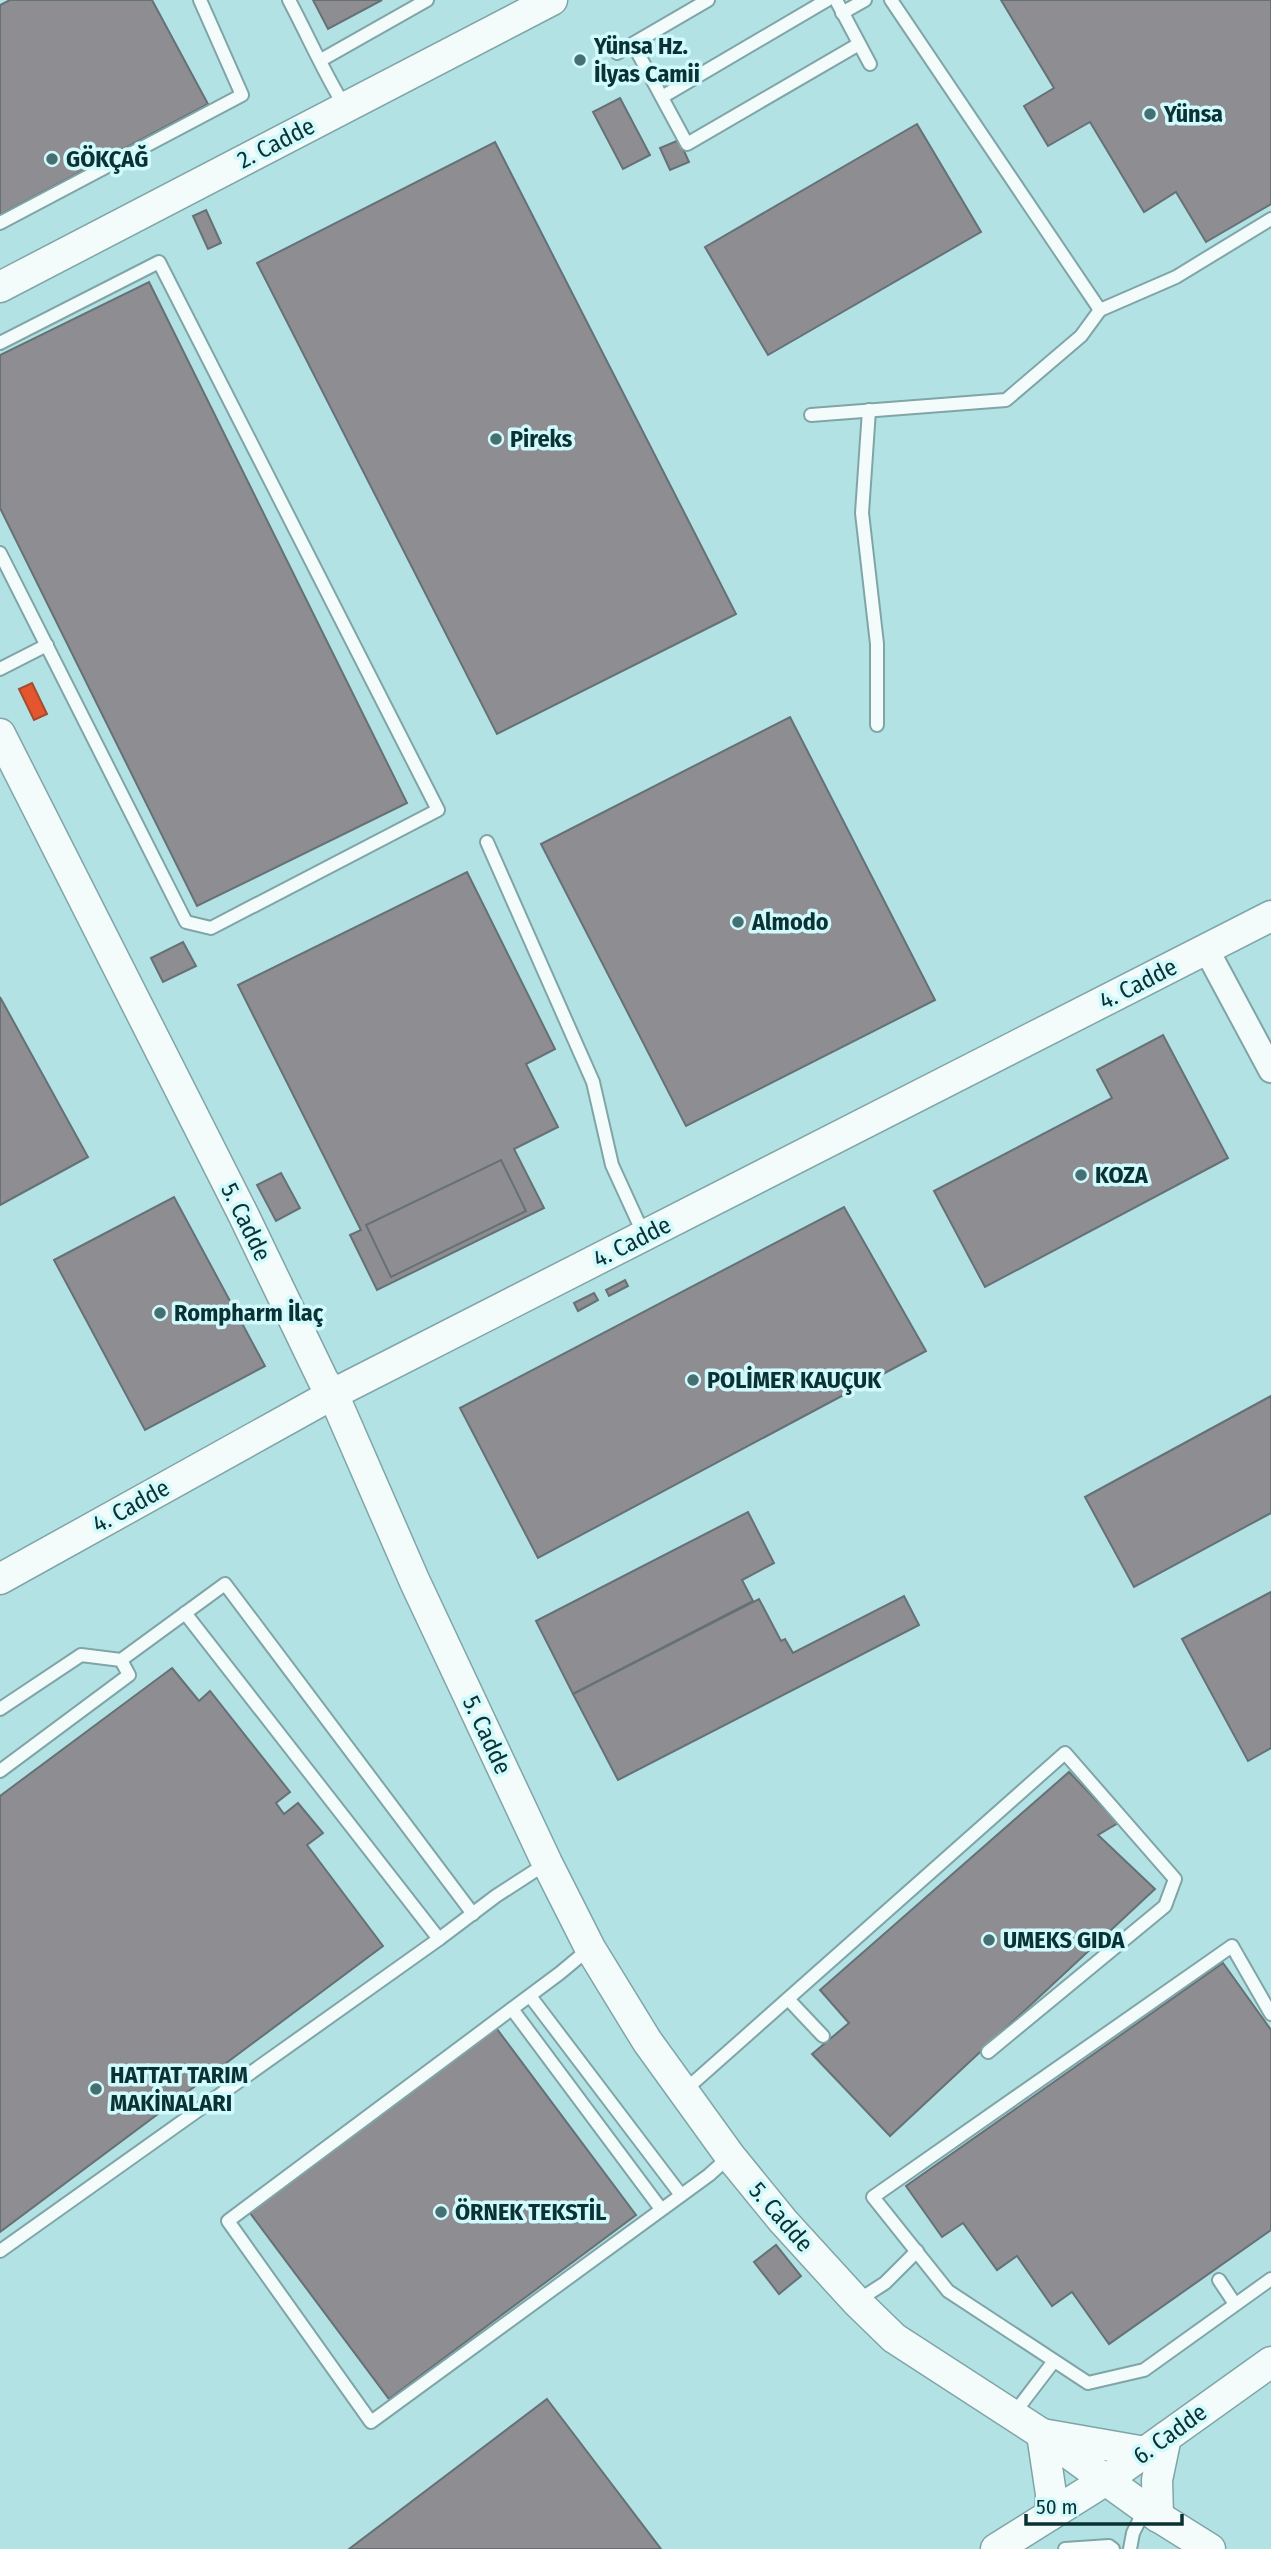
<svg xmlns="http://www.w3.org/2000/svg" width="1271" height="2549" viewBox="0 0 1271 2549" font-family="'Fira Sans Condensed',sans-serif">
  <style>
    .shops { fill: #e4572e; stroke: #a34c30; stroke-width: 2 }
    .industry { fill: #8d8d92; stroke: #667176; stroke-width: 2 }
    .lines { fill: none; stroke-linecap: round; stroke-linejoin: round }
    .service-casing { stroke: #7fa5a7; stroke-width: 16 }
    .minor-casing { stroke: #7fa5a7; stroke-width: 28 }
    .tertiary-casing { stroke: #7fa5a7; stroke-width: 33 }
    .service { stroke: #f4fbfb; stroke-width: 12 }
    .minor { stroke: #f4fbfb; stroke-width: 24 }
    .tertiary { stroke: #f4fbfb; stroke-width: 30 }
    .poi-dot { fill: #456f71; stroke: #d1fafc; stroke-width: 2.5 }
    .labels { text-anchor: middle; stroke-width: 7; stroke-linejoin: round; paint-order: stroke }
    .poi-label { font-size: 24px; font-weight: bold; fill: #0a3133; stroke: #d1fafc; text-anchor: start }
    .street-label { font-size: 24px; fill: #0a3133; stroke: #d1fafc }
  </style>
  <rect width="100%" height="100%" fill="#b3e2e5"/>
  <path class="shops" d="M32 683 47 714 34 720 19 689Z"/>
  <g class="industry">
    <path d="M10 0H152L208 104 0 215V5Z"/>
    <path d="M313 0H382L328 29Z"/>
    <path d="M1001 0H1271V204L1206 242 1176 192 1144 212 1090 122 1048 146 1024 106 1054 88Z"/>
    <path d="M620 98 650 155 623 169 593 112Z"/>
    <path d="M917 124 981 232 768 355 705 247Z"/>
    <path d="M679 140 689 162 670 170 660 148Z"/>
    <path d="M495 142 736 614 497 734 257 263Z"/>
    <path d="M206 210 221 243 208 249 193 216Z"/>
    <path d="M149 282 407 803 197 906 0 508V355Z"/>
    <path d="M790 717 935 1000 686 1126 541 844Z"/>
    <path d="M467 872 555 1049 526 1064 558 1127 514 1149 544 1208 377 1290 350 1235 361 1230 238 985Z"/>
    <path d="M183 942 196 966 163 982 151 958Z"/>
    <path d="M0 997 88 1157 0 1205Z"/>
    <path d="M1163 1035 1228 1158 985 1287 934 1191 1112 1098 1097 1070Z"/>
    <path d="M501 1160 526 1211 391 1277 366 1225Z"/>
    <path d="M281 1173 300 1208 276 1221 257 1185Z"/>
    <path d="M174 1197 265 1366 145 1430 54 1260Z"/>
    <path d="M844 1207 926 1351 538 1558 460 1408Z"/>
    <path d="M625 1280 628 1286 609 1296 606 1290Z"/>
    <path d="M594 1293 598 1300 578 1311 574 1303Z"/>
    <path d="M1271 1396V1513L1134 1587 1085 1497Z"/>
    <path d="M748 1512 774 1563 742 1580 753 1601 573 1694 536 1621Z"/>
    <path d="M1271 1592V1748L1248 1761 1182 1639Z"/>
    <path d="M904 1596 919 1625 618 1780 573 1694 759 1599 781 1641 785 1639 793 1653Z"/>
    <path d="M172 1668 199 1701 210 1691 290 1792 276 1803 284 1814 298 1803 323 1833 307 1845 383 1946 0 2232V1796Z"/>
    <path d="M1069 1772 1118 1823 1098 1835 1155 1889 890 2136 812 2054 849 2023 820 1990Z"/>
    <path d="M1223 1963 1271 2030V2230L1109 2344 1072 2292 1052 2306 1017 2256 997 2270 963 2223 942 2237 906 2186Z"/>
    <path d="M494 2025 636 2215 389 2399 247 2209Z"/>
    <path d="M776 2245 801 2276 779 2294 754 2262Z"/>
    <path d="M547 2399 661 2549H349Z"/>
  </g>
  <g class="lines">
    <defs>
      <g id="service">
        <path d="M289 0C308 36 324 73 345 107"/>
        <path d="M836 0 870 64"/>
        <path d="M891 0 1100 310 1176 277 1271 219"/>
        <path d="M842 13 865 0"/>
        <path d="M633 44 687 144 859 44"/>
        <path d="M617 53 708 0"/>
        <path d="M321 60 427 0"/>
        <path d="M662 97 827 0"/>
        <path d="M0 223 242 95 200 0"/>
        <path d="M0 343 159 262 438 810 211 928 186 922 0 553"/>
        <path d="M869 410 862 513 877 644V725"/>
        <path d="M811 415 1006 400 1081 336 1100 310"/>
        <path d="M0 669 47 645"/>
        <path d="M487 842 593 1082 612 1165 644 1235"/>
        <path d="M185 1613 439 1939"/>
        <path d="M0 1709 81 1655 121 1660 225 1584 473 1914"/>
        <path d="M0 1771 129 1675 121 1660"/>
        <path d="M590 1948 560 1973 228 2221 371 2422 709 2175 730 2156"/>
        <path d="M530 1996 681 2195"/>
        <path d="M788 1999 823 2036"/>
        <path d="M512 2009 661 2209"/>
        <path d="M1271 2014 1232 1946 873 2197 948 2291 1088 2383 1144 2370 1271 2279"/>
        <path d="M684 2091 1065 1753 1175 1879 1165 1906 988 2052"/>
        <path d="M0 2251 439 1939 496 1896 547 1863"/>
        <path d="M1219 2280 1235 2304"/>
        <path d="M857 2301 885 2283 917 2251"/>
        <path d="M1012 2416 1054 2361"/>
        <path d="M1065 2549 1109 2546 1113 2549"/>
        <path d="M1130 2549 1133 2533 1145 2509"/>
      </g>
      <path id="minor" d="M1206 949 1271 1070"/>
      <g id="tertiary">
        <path d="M0 287 552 0"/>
        <path d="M0 734 243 1214 323 1380 333 1394 415 1582 547 1863 590 1948 647 2041 730 2156 783 2221 856 2301 894 2338 1042 2434 1146 2509 1210 2549"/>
        <path d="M0 1579 333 1394 1271 916"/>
        <path d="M1050 2515 1051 2494 1042 2434 1145 2452"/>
        <path d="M1158 2517 1157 2480 1166 2437"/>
        <path d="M996 2549 1106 2480 1271 2362"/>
      </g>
    </defs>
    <use href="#service" class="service-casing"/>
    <use href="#minor" class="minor-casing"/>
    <use href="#tertiary" class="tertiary-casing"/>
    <use href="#service" class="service"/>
    <use href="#minor" class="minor"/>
    <use href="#tertiary" class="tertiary"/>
  </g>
  <g class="poi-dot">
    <circle cx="580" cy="60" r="7"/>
    <circle cx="1150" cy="114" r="7"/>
    <circle cx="52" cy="159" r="7"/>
    <circle cx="496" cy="439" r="7"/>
    <circle cx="738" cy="922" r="7"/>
    <circle cx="1081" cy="1175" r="7"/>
    <circle cx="160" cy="1313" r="7"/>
    <circle cx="693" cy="1380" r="7"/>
    <circle cx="989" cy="1940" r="7"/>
    <circle cx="96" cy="2089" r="7"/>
    <circle cx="441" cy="2212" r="7"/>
  </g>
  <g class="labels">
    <g class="poi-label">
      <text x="594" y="54">Yünsa Hz.<tspan x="594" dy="28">İlyas Camii</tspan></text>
      <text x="1164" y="122">Yünsa</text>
      <text x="66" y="167">GÖKÇAĞ</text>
      <text x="510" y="447">Pireks</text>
      <text x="752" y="930">Almodo</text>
      <text x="1095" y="1183">KOZA</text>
      <text x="174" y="1321">Rompharm İlaç</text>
      <text x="707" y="1388">POLİMER KAUÇUK</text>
      <text x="1003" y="1948">UMEKS GIDA</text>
      <text x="110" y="2083">HATTAT TARIM<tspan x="110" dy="28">MAKİNALARI</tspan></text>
      <text x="455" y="2220">ÖRNEK TEKSTİL</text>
    </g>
    <g class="street-label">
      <text transform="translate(276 143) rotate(-27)" y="8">2. Cadde</text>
      <text transform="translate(1138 984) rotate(-27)" y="8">4. Cadde</text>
      <text transform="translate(246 1222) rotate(64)" y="8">5. Cadde</text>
      <text transform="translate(632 1242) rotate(-27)" y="8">4. Cadde</text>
      <text transform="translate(131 1506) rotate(-29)" y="8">4. Cadde</text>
      <text transform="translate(487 1735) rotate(65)" y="8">5. Cadde</text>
      <text transform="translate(781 2217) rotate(49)" y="8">5. Cadde</text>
      <text transform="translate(1170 2434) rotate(-36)" y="8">6. Cadde</text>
    </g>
  </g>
  <path d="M1026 2514v10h156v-10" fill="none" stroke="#0a3133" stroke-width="3.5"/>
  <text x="1036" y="2514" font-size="21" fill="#0a3133" stroke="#d1fafc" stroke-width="5" paint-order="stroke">50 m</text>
</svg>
